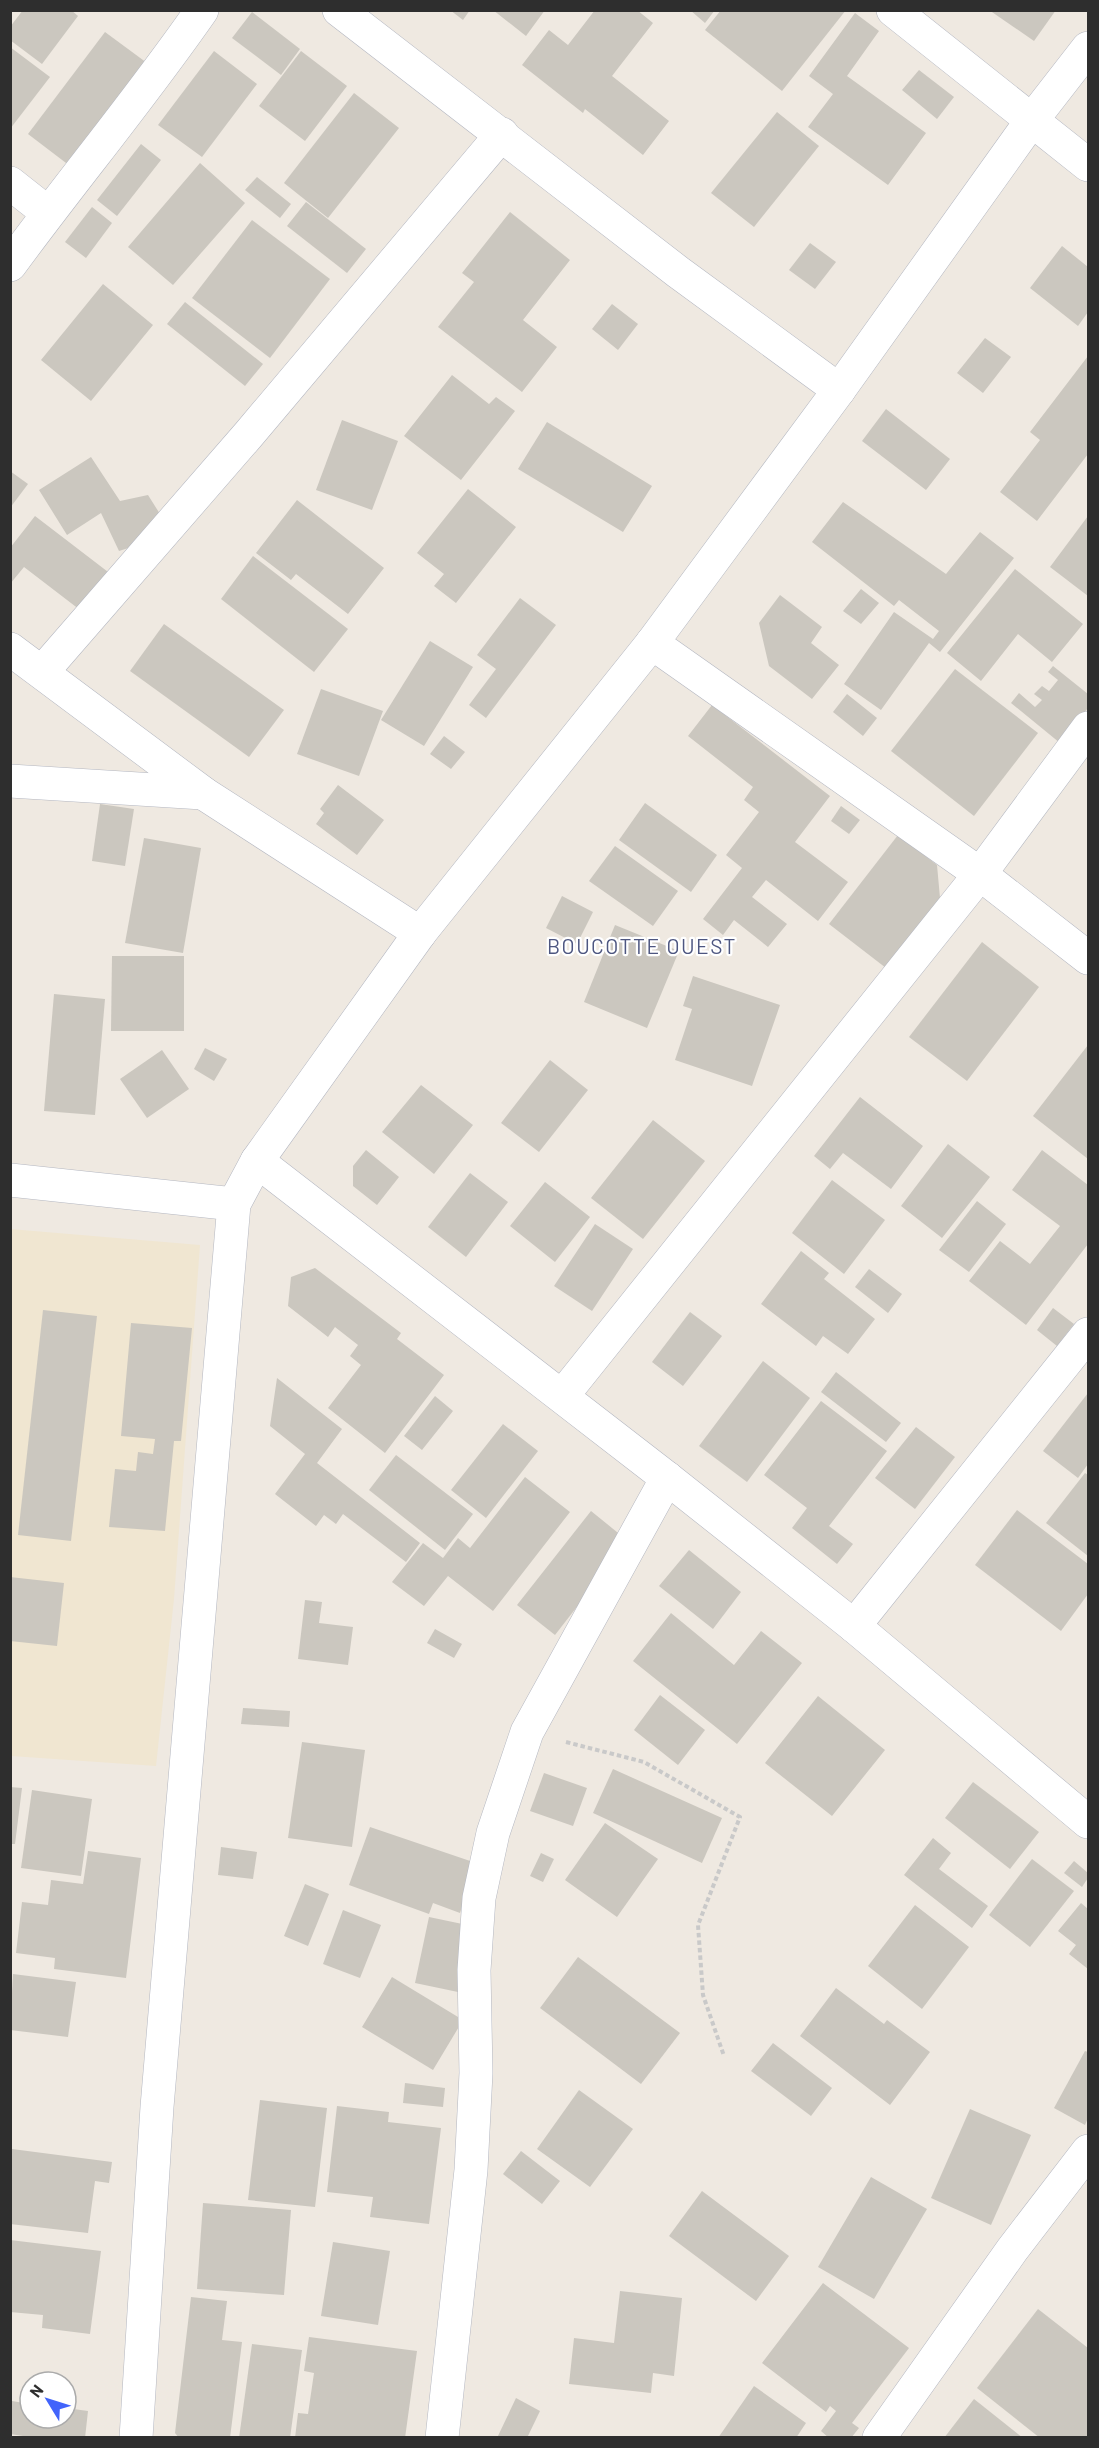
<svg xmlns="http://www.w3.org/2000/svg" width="1099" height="2448" viewBox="0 0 1099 2448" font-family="Barlow,sans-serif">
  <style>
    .education { fill: #f0e6d1 }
    .building { fill: #cbc7bf }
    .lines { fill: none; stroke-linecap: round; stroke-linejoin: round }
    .street-casing { stroke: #b4b7c1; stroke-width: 34 }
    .path { stroke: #c9c9c9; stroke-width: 4; stroke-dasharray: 4.5 3; stroke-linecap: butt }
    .street { stroke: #fff; stroke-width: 33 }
    .labels { text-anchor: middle; stroke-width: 4.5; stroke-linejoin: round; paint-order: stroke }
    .neighbourhood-label { font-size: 21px; letter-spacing: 1.5px; fill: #4d5680; stroke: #fff }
  </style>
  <rect width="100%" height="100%" fill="#efe9e1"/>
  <path class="education" d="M10 1229 200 1245 174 1599 156 1766 11 1756Z"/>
  <g class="building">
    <path d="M23 10H71L78 16 42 64 10 40V27Z"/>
    <path d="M450 10H470L463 20Z"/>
    <path d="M493 10H545L526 36Z"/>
    <path d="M595 10H637L653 23 612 76 669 121 643 155 585 109 583 113 522 65 549 30 568 45Z"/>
    <path d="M690 10H715L705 23Z"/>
    <path d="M721 10H846L782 91 705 30Z"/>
    <path d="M989 10H1056L1034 41Z"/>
    <path d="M252 12 300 49 281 75 232 38Z"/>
    <path d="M855 13 879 31 847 76 926 133 888 185 808 127 833 94 809 76Z"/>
    <path d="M105 32 147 63 70 166 28 134Z"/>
    <path d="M10 47 50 77 10 129Z"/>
    <path d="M214 51 257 84 202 157 158 125Z"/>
    <path d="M301 51 347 86 305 141 259 106Z"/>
    <path d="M919 70 954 97 937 119 902 90Z"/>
    <path d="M354 93 399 128 328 218 284 183Z"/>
    <path d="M777 112 819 146 754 227 711 193Z"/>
    <path d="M141 144 161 160 117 216 97 200Z"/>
    <path d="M200 163 245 203 173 285 128 247Z"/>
    <path d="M257 177 291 204 280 218 245 190Z"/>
    <path d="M306 202 366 249 347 273 287 226Z"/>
    <path d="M92 207 112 223 86 258 65 242Z"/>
    <path d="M510 212 570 260 523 320 557 347 522 392 438 327 474 282 462 273Z"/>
    <path d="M252 220 330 279 270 358 192 298Z"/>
    <path d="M810 243 836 262 815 289 789 270Z"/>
    <path d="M1062 246 1088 267V312L1078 326 1030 288Z"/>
    <path d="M103 284 153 325 91 401 41 360Z"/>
    <path d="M185 302 263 364 245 386 167 324Z"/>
    <path d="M612 304 638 324 618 350 592 329Z"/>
    <path d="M985 338 1011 357 983 393 957 373Z"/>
    <path d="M1088 356V454L1037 521 1000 492 1040 440 1030 432Z"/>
    <path d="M452 375 489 404 496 397 515 411 461 480 404 436Z"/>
    <path d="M886 409 950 459 926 490 862 441Z"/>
    <path d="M342 420 398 441 372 510 316 490Z"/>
    <path d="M547 422 652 486 623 532 518 469Z"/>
    <path d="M91 457 120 501 148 495 165 522 147 542 119 551 101 513 67 535 39 490Z"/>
    <path d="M10 471 28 484 10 508Z"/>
    <path d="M468 489 516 527 456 603 434 586 444 574 417 553Z"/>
    <path d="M297 500 384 568 348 614 296 574 291 580 256 553Z"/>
    <path d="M843 502 946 574 980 532 1014 558 940 652 929 643 881 710 844 684 894 612 933 639 939 631 899 600 894 606 812 542Z"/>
    <path d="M35 516 112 575 84 613 24 567 10 584V548Z"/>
    <path d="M1088 516V596L1050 567Z"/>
    <path d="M253 556 348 629 314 672 221 599Z"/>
    <path d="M1015 569 1083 624 1052 662 1018 634 981 681 947 653Z"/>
    <path d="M861 589 879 603 861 624 843 611Z"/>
    <path d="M780 595 822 627 811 643 839 665 812 699 769 666 759 623Z"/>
    <path d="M520 598 556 625 486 718 469 705 496 669 477 655Z"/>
    <path d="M164 624 284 710 249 757 130 671Z"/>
    <path d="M430 641 473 667 424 746 381 720Z"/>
    <path d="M1053 666 1088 694V708L1060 743 1011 703 1019 693 1035 707 1042 700 1034 694 1042 686 1049 691 1058 680 1048 672Z"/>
    <path d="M955 669 1038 733 974 816 891 751Z"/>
    <path d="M321 689 383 711 359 776 297 754Z"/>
    <path d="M847 694 877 718 863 736 833 712Z"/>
    <path d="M712 705 830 796 795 842 848 882 818 921 766 880 752 897 787 924 768 947 734 920 723 935 703 919 742 868 726 855 759 812 744 800 753 787 688 736Z"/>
    <path d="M444 736 465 752 451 769 430 754Z"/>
    <path d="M338 785 384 820 357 855 316 824 324 813 320 809Z"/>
    <path d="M645 803 717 855 691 892 619 840Z"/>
    <path d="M100 804 134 809 125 866 92 861Z"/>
    <path d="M841 806 860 820 849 834 831 821Z"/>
    <path d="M898 835 937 865 940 898 886 968 829 924Z"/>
    <path d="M144 838 201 848 183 953 125 943Z"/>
    <path d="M615 846 678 891 653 926 589 881Z"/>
    <path d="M562 896 593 912 577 944 546 928Z"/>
    <path d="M615 925 679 951 647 1028 584 1002Z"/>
    <path d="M982 942 1039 987 967 1081 909 1037Z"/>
    <path d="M112 956H184V1031H111Z"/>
    <path d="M693 976 780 1005 752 1086 675 1060 692 1009 683 1006Z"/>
    <path d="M54 994 105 999 95 1115 44 1111Z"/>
    <path d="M1088 1045V1159L1033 1116Z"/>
    <path d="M205 1048 227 1059 214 1081 194 1069Z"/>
    <path d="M162 1050 189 1089 147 1118 120 1079Z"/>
    <path d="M550 1060 588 1090 539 1152 501 1123Z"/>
    <path d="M421 1085 473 1125 434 1174 382 1132Z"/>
    <path d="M860 1097 923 1146 891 1189 843 1153 830 1169 814 1156Z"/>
    <path d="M653 1120 705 1161 643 1239 591 1198Z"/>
    <path d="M948 1144 990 1177 942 1238 901 1206Z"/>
    <path d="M366 1150 399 1177 377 1205 353 1186V1166Z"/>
    <path d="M1042 1150 1088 1185V1244L1026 1325 969 1281 1000 1241 1030 1264 1060 1226 1012 1190Z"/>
    <path d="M470 1173 508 1202 466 1257 428 1227Z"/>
    <path d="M832 1180 885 1220 844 1274 792 1233Z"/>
    <path d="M545 1182 590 1217 555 1262 510 1226Z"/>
    <path d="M977 1201 1006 1224 969 1272 939 1250Z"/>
    <path d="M595 1224 633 1249 592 1311 554 1286Z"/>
    <path d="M801 1251 829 1273 824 1279 875 1319 848 1354 823 1336 816 1346 761 1304Z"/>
    <path d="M315 1268 401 1333 397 1339 444 1375 385 1453 328 1408 361 1365 350 1356 358 1345 335 1327 328 1337 288 1306 291 1277Z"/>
    <path d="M869 1269 902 1294 888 1313 855 1287Z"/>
    <path d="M1053 1308 1074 1324 1057 1346 1037 1330Z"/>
    <path d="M43 1310 97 1316 71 1541 18 1535Z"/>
    <path d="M690 1312 722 1336 683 1386 652 1362Z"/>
    <path d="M131 1323 192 1328 181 1441H174L165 1531 109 1527 115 1469 136 1471 138 1452 153 1454 155 1439 121 1436Z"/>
    <path d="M763 1361 810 1398 747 1482 699 1446Z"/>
    <path d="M836 1372 901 1423 886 1442 821 1392Z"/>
    <path d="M277 1378 342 1429 317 1463 420 1543 406 1562 343 1514 336 1524 324 1515 316 1526 275 1494 305 1454 270 1426Z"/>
    <path d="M1088 1393V1464L1078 1478 1043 1451Z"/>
    <path d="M435 1396 453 1411 422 1450 404 1436Z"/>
    <path d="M821 1401 887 1451 829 1526 853 1544 837 1564 792 1528 807 1508 764 1475Z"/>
    <path d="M503 1424 538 1451 486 1518 451 1490Z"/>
    <path d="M916 1427 955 1457 915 1509 875 1478Z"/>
    <path d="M396 1455 473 1514 445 1550 369 1490Z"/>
    <path d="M1085 1473 1088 1475V1556L1046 1523Z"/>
    <path d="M525 1477 570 1512 493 1611 448 1576 424 1606 392 1582 423 1543 443 1558 458 1538 470 1548Z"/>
    <path d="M1017 1510 1088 1564V1594L1061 1631 975 1565Z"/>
    <path d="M591 1511 628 1541 555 1635 517 1605Z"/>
    <path d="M689 1550 741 1592 713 1629 659 1586Z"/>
    <path d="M10 1577 64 1583 57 1646 10 1641Z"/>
    <path d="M305 1600 322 1602 319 1623 353 1627 348 1665 298 1659Z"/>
    <path d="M671 1613 734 1665 761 1631 802 1663 737 1744 633 1661Z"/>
    <path d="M435 1629 462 1644 454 1658 427 1643Z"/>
    <path d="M660 1695 705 1730 678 1765 634 1730Z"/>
    <path d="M818 1696 885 1750 832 1816 765 1763Z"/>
    <path d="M243 1708 290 1711 289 1727 241 1724Z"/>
    <path d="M302 1742 365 1750 352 1847 288 1838Z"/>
    <path d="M613 1769 722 1818 702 1863 593 1813Z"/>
    <path d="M544 1773 587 1788 573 1826 530 1811Z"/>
    <path d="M973 1782 1039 1832 1010 1869 945 1818Z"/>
    <path d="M10 1787 22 1788 15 1844H10Z"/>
    <path d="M32 1790 92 1799 81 1876 21 1868Z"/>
    <path d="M605 1823 658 1859 617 1917 565 1880Z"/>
    <path d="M370 1827 476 1863 460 1913 433 1903 429 1914 349 1885Z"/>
    <path d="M933 1838 951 1853 939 1869 988 1906 972 1928 904 1875Z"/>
    <path d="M221 1847 257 1852 253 1879 218 1875Z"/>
    <path d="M88 1851 141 1858 126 1978 54 1969 55 1958 16 1953 22 1902 48 1905 51 1880 83 1884Z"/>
    <path d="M541 1853 554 1859 543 1882 530 1876Z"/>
    <path d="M1032 1859 1074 1891 1030 1947 989 1915Z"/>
    <path d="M1074 1861 1088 1873V1878L1082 1887 1064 1873Z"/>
    <path d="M305 1884 329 1894 308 1946 284 1936Z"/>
    <path d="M1081 1903 1088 1909V1969L1069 1954 1076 1945 1058 1931Z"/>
    <path d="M915 1905 969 1947 922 2009 868 1966Z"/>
    <path d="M343 1910 381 1925 360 1978 323 1964Z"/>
    <path d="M429 1917 472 1926 458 1992 415 1983Z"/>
    <path d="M578 1957 680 2033 641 2084 540 2008Z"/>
    <path d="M13 1974 76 1982 68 2037 10 2030Z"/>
    <path d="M392 1977 463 2020 433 2070 362 2027Z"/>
    <path d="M836 1988 884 2024 887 2020 930 2052 890 2105 800 2036Z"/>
    <path d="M773 2043 832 2088 811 2116 751 2071Z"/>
    <path d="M1085 2051 1088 2052V2118L1085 2125 1054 2108Z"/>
    <path d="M405 2083 445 2088 443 2107 403 2103Z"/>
    <path d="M579 2090 633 2129 590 2187 537 2149Z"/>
    <path d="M260 2100 327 2108 315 2207 248 2200Z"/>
    <path d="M337 2106 389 2112 388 2122 441 2128 429 2224 370 2217 373 2197 327 2192Z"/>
    <path d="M970 2109 1031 2135 991 2225 931 2198Z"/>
    <path d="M12 2149 112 2162 109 2183 95 2181 88 2233 10 2224Z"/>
    <path d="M521 2151 560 2181 542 2204 503 2174Z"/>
    <path d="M871 2177 927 2209 874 2299 818 2267Z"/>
    <path d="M702 2191 789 2256 756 2301 669 2236Z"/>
    <path d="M203 2203 291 2210 284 2295 197 2289Z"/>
    <path d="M10 2240 101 2251 90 2334 42 2328 43 2315 10 2312Z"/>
    <path d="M333 2242 390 2251 378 2325 321 2316Z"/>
    <path d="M823 2283 909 2348 852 2423 859 2428 851 2438H829L821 2431 836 2411 830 2406 826 2412 762 2363Z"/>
    <path d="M620 2291 682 2298 674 2376 653 2373 651 2393 569 2384 574 2338 614 2343Z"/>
    <path d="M191 2297 227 2301 222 2340 242 2342 230 2438H179L175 2433Z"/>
    <path d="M1038 2309 1088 2348V2438H1040L977 2388Z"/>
    <path d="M309 2337 417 2351 405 2438H295L298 2413 308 2414 314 2373 304 2371Z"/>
    <path d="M252 2344 302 2350 290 2438H239Z"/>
    <path d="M754 2386 806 2423 796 2438H718Z"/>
    <path d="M516 2398 540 2411 527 2438H497Z"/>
    <path d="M974 2399 1023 2438H944Z"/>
    <path d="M12 2401 30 2404V2418H66V2408L88 2411 85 2438H36L10 2434Z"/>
  </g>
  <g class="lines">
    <defs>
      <g id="street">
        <path d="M339 10 678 272 839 390"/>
        <path d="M893 10 1088 165"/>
        <path d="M10 183 48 213"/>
        <path d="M10 265C73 179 141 98 202 10"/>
        <path d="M652 643 980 874 1088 958"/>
        <path d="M10 649 203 793 420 933"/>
        <path d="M43 671 249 434 502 134"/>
        <path d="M10 781 203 793"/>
        <path d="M257 1161 667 1478 854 1626 1088 1822"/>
        <path d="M10 1180 234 1204"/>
        <path d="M563 1395 980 874 1088 728"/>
        <path d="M854 1626 1088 1334"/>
        <path d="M136 2438 157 2107 234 1204 257 1161 420 933 652 643 839 390 1032 120 1088 48"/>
        <path d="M442 2438 471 2170 476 2073 474 1970 479 1898 493 1833 527 1732 667 1478"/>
        <path d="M879 2438 1012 2250 1088 2151"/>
      </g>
    </defs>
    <use href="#street" class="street-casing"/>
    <path class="path" d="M566 1742 644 1762 740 1817 698 1925 703 1995 724 2056"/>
    <use href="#street" class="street"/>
  </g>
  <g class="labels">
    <g class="neighbourhood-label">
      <text x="642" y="954">BOUCOTTE OUEST</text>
    </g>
  </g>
  <rect width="1099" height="2448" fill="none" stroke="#2e2e2e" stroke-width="24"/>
  <g transform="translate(48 2400) rotate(308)"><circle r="28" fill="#ffffff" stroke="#ababab" stroke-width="1.5"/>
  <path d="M0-4.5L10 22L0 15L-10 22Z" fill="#4264fb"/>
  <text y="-9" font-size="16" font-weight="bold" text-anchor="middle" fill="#2e2e2e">N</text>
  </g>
</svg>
